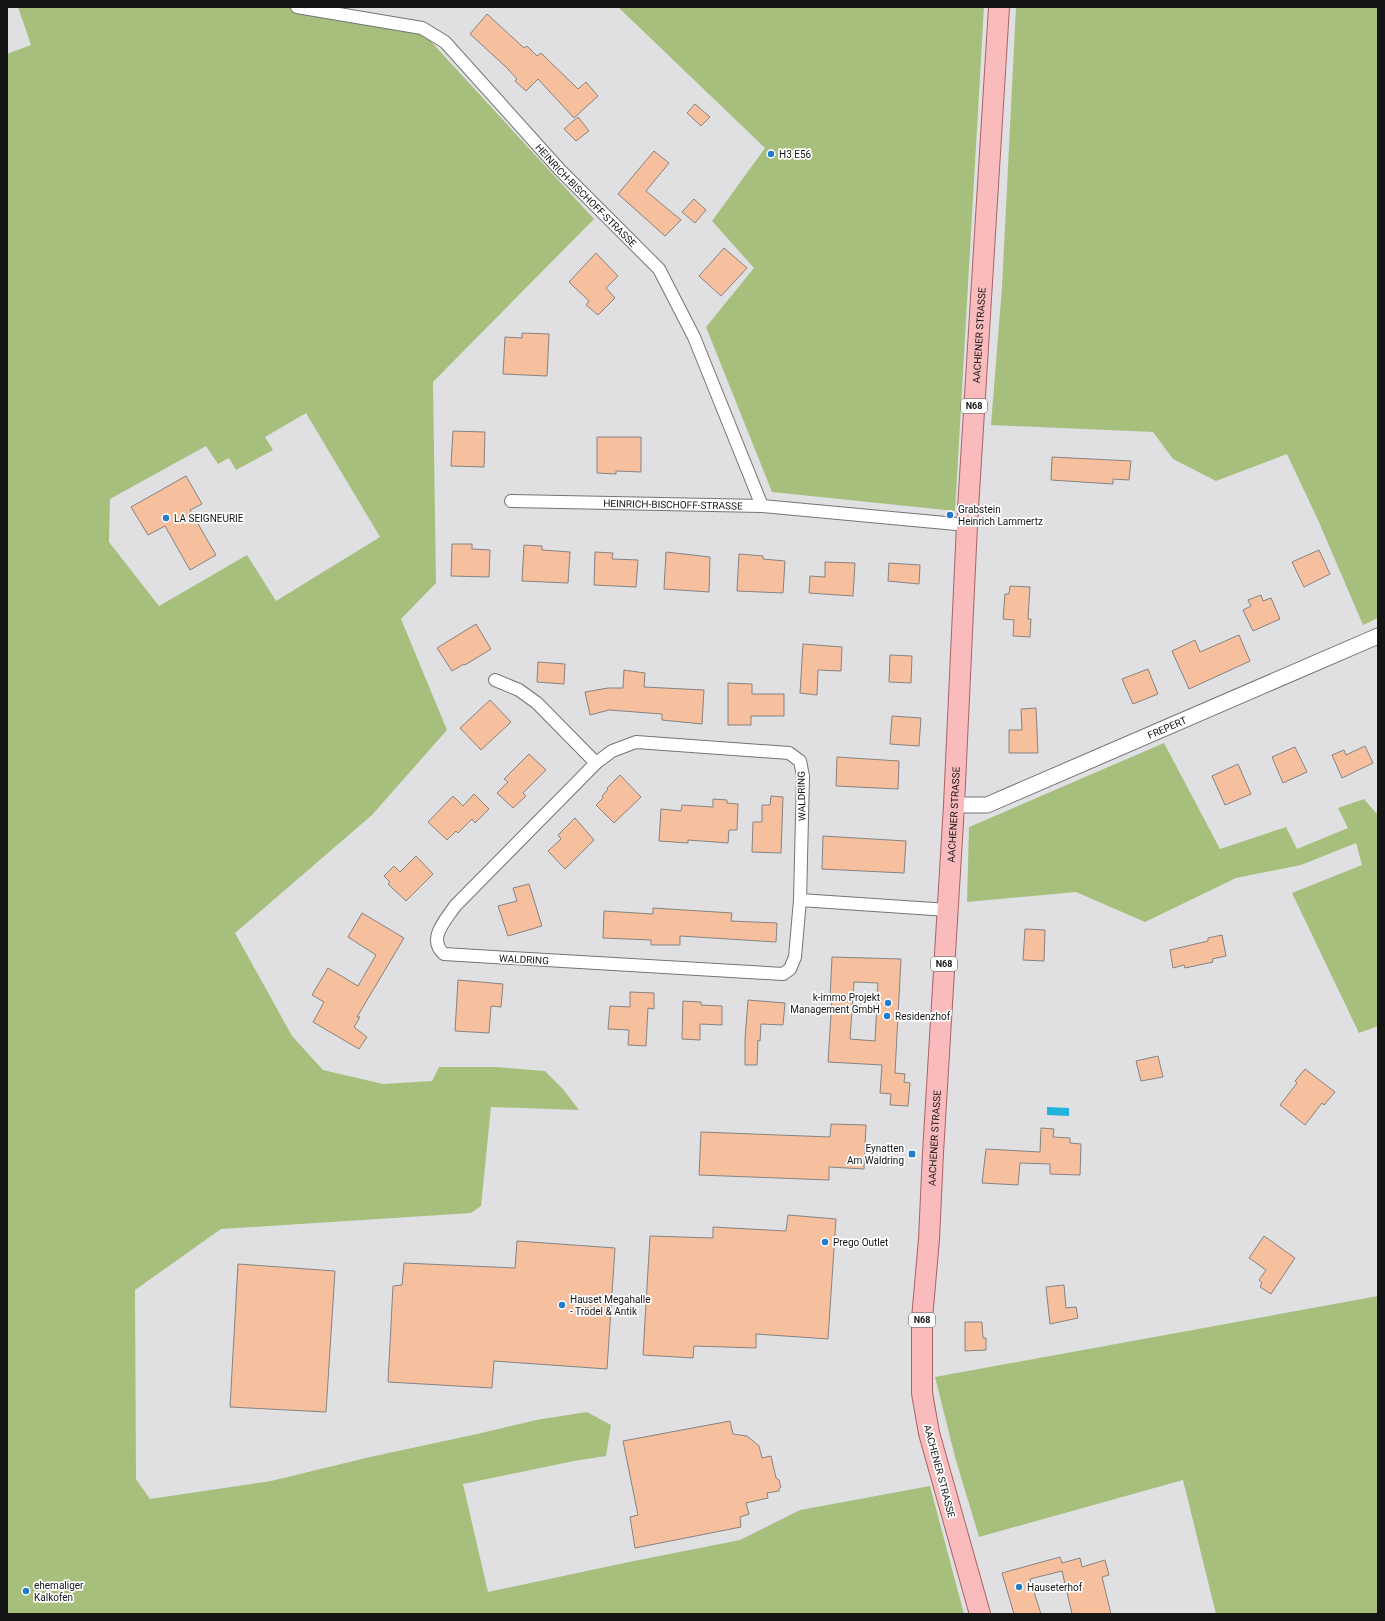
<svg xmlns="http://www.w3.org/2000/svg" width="1385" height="1621" viewBox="0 0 1385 1621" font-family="Roboto,sans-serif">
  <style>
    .green { fill: #a7bf7c; fill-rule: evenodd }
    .water { fill: #24b2df }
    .building { fill: #f6bf9e; stroke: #868381; fill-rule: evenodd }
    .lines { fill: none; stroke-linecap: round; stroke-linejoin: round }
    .minor-casing { stroke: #747477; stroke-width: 14 }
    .tertiary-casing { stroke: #747477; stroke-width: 17 }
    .primary-casing { stroke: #a86365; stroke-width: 22 }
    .minor { stroke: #fff; stroke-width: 12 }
    .tertiary { stroke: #fff; stroke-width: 15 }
    .primary { stroke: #fabbbc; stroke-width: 20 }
    .poi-dot { fill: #227cc9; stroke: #fff; stroke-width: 1.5 }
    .labels { text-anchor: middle; stroke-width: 3.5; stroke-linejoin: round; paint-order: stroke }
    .shield { fill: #fff; stroke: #5a5a5b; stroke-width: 1 }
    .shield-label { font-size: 9px; font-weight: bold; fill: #141415 }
    .poi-label { font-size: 10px; fill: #141415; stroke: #fff; text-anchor: start }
    .street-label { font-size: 10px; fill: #141415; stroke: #fff }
  </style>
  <rect width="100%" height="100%" fill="#e0e0e3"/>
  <g class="green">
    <path d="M18 7H306L424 34 594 219 433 382 436 583 401 619 447 730 372 815 235 933 292 1036 323 1070 383 1084 432 1081 439 1067H495L545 1071 562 1088 579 1110 491 1107 481 1206 471 1213 221 1229 135 1290 136 1479 150 1499 271 1481 370 1457 477 1434 536 1420 587 1412 611 1425 606 1456 574 1461 463 1484 488 1592 629 1562 740 1540 800 1510 930 1486 964 1614H7V54L31 45ZM306 413 380 537 276 601 247 555 159 606 109 542 110 499 206 446 218 464 229 458 236 470 273 450 265 437Z"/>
    <path d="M618 7H984L955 511 772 492 706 327 754 268 712 221 765 148Z"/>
    <path d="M1016 7H1378V618L1363 625 1318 520 1287 454 1216 481 1173 459 1153 432 991 425 1002 287Z"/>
    <path d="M1164 743 1220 849 1286 827 1297 849 1348 828 1338 808 1364 799 1376 813 1378 812V1026L1359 1033 1292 893 1362 865 1356 843 1301 865 1236 878 1145 922 1076 892 967 902 969 827Z"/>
    <path d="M1378 1296V1614H1216L1183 1480 979 1537 955 1457 935 1377Z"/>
  </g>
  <path class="water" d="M1047 1107 1069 1108V1116L1047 1115Z"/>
  <g class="building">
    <path d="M487 14 524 48 527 46 537 56 541 53 578 89 586 82 598 96 574 118 538 79 526 91 515 81 517 79 506 67 470 34Z"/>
    <path d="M695 104 710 117 701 126 687 113Z"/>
    <path d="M578 117 589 131 576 141 564 129Z"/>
    <path d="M654 151 669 163 646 191 681 220 665 236 618 194Z"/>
    <path d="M694 199 706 210 695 223 682 212Z"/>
    <path d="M724 248 747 268 721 296 699 276Z"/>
    <path d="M596 253 618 276 606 288 615 298 598 315 586 305 589 301 569 282Z"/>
    <path d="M522 333 549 334 547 376 503 374 505 337 522 338Z"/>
    <path d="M453 431 485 432 484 467 451 466Z"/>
    <path d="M597 437H641V472L616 471V474L597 473Z"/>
    <path d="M1052 457 1131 461 1129 480 1113 479V484L1051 480Z"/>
    <path d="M186 476 202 504 190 510 216 555 190 570 165 526 148 535 131 507Z"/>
    <path d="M452 544H472V549L490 550 489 577 451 576Z"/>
    <path d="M524 545 542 546V550L570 552 568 583 522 581Z"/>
    <path d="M1319 550 1330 574 1304 587 1292 562Z"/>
    <path d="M595 552 613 553 612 559 638 560 636 587 594 585Z"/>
    <path d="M666 552 710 557 709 592 664 589Z"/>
    <path d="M739 554 763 556V559L785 561 783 593 737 591Z"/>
    <path d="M825 562 855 563 853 596 809 593 810 576 825 577Z"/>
    <path d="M889 563 920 565 919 584 888 581Z"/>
    <path d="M1010 586 1030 587 1028 619H1031L1030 637 1013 636 1014 620 1003 619 1005 594H1009Z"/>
    <path d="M1261 595 1263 601 1271 598 1280 619 1253 631 1243 610 1251 606 1248 600Z"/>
    <path d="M476 624 491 649 465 665 464 664 452 671 437 648Z"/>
    <path d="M1239 635 1250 661 1189 689 1172 651 1195 640 1200 652Z"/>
    <path d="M803 644 842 647 841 671 818 670 817 695 800 693Z"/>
    <path d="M890 655 912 656 911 683 889 682Z"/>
    <path d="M538 662 565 664 564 684 537 682Z"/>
    <path d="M1148 669 1158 694 1133 704 1122 679Z"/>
    <path d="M624 670 645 673 644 687 704 690 702 724 662 720V714L609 710 590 715 585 692 608 688H623Z"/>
    <path d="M728 683 752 684V694H784V716H751V725H728Z"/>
    <path d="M490 700 511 722 481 750 460 728Z"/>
    <path d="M1036 708 1038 753H1009V730H1022L1021 709Z"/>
    <path d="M892 716 921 718 919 746 890 744Z"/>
    <path d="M1365 746 1373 763 1342 778 1332 755 1344 750 1346 755Z"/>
    <path d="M1295 747 1307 772 1283 783 1272 757Z"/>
    <path d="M529 754 546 770 523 793 526 796 513 808 497 793 508 782 504 779Z"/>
    <path d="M837 757 899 761 898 789 836 786Z"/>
    <path d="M1238 764 1251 794 1225 805 1212 776Z"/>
    <path d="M620 775 641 797 614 823 596 805 603 798 602 796 608 789 607 788Z"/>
    <path d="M474 794 489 809 475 823 472 819 458 833 456 831 447 840 428 822 453 796 463 806Z"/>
    <path d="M771 796 783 797 781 853 752 852 753 822H762V805H770Z"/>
    <path d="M713 799 727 800V803L738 804 737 830H729L728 843 688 840V843L659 841 661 809 681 811 682 805 713 807Z"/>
    <path d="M575 818 594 840 565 869 548 851 561 839 558 835Z"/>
    <path d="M823 836 906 841 904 873 822 869Z"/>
    <path d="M416 856 433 874 406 901 388 884 390 882 384 876 394 866 400 872Z"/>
    <path d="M529 884 542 926 508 936 498 906 517 901 513 888Z"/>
    <path d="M653 908 732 913 731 921 777 923 776 942 680 936V945H651V940L603 938 604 911 653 914Z"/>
    <path d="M362 913 404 938 357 1017H360L354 1027 367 1037 359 1049 313 1022 324 1002 312 995 328 968 358 986 376 955 348 937Z"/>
    <path d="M1025 929 1045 930 1044 961 1023 960Z"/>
    <path d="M1222 935 1226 956 1212 959 1213 962 1185 968 1184 965 1173 968 1170 950 1208 941V938Z"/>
    <path d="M832 957 901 959 895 1073 905 1074 904 1082 910 1083 908 1106 890 1105 891 1094 880 1093 882 1065 828 1062 832 998H830ZM854 982 878 983 875 1041 850 1039Z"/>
    <path d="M458 980 503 984 501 1007 491 1006 489 1033 455 1031Z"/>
    <path d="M630 992 654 993V1009L648 1008 646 1046 628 1045 629 1030 608 1029 610 1006 630 1007Z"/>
    <path d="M748 1000 785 1003 783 1025 761 1024 760 1041 758 1040 757 1065H745V1039Z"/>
    <path d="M683 1001 701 1002V1005L722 1006V1025L700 1024V1040L682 1039Z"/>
    <path d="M1158 1056 1163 1077 1141 1081 1136 1061Z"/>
    <path d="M1305 1069 1335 1092 1324 1105 1322 1103 1305 1125 1280 1105 1297 1083 1295 1081Z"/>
    <path d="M831 1124 866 1125 864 1169 829 1167V1180L699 1175 701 1132 830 1137Z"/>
    <path d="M1041 1128 1054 1129 1053 1137 1070 1138V1143L1081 1144 1080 1175 1050 1174V1164L1020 1163 1018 1185 982 1183 986 1149 1040 1152Z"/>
    <path d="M788 1215 836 1219 828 1339 756 1334V1348L694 1346 693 1358 643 1355 650 1236 713 1238V1227L786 1231Z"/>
    <path d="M1264 1236 1295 1258 1271 1294 1260 1287 1262 1283 1259 1280 1266 1270 1249 1258Z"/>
    <path d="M517 1241 615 1248 607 1369 494 1361 492 1388 388 1382 393 1286 402 1285 404 1263 515 1268Z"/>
    <path d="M238 1264 335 1271 326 1412 230 1407Z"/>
    <path d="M1064 1285 1066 1308 1076 1307 1078 1318 1050 1324 1046 1287Z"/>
    <path d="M965 1322H982L983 1338H986V1350L965 1351Z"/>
    <path d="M730 1421 733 1434 747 1436 759 1446 762 1458 771 1456 776 1478 779 1480 781 1487 779 1489V1491L767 1493 768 1498 746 1503 749 1514 740 1517 741 1527 635 1548 630 1517 638 1515 623 1441Z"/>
    <path d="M1060 1557 1062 1563 1080 1558 1082 1567 1105 1560 1109 1575 1102 1577 1111 1614H1072L1062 1571 1030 1579 1041 1614H1014L1002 1573Z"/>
  </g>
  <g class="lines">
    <defs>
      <g id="minor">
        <path id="s1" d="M297 7 422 28 445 42 560 170 659 269 694 337 762 506"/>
        <path id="s2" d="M511 501 762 506 967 525"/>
        <path d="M495 680 519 690 537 703 596 763"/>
        <path d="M636 742 789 753 800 761 803 776 800 900 795 957 790 969 783 974 444 954C427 939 445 921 455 906L596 763 612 751Z"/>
        <path d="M800 900 948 910"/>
      </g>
      <g id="tertiary">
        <path id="s3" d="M954 805H987L1378 636"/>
      </g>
      <g id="primary">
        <path id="s4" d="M980 1614 929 1433 922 1393V1319L929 1239 933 1153 954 805 967 525 999 7"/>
      </g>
    </defs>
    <use href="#minor" class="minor-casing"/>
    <use href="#tertiary" class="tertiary-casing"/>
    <use href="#primary" class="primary-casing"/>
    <use href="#minor" class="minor"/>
    <use href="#tertiary" class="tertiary"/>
    <use href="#primary" class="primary"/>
  </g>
  <g class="poi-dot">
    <circle cx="771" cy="154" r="4"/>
    <circle cx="950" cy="515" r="4"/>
    <circle cx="166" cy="518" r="4"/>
    <circle cx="888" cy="1003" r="4"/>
    <circle cx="887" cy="1016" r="4"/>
    <rect x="908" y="1150" width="8" height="8" rx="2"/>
    <circle cx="825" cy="1242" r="4"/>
    <circle cx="562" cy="1305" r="4"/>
    <circle cx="1019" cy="1587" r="4"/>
    <circle cx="26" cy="1591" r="4"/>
  </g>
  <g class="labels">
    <g class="shield">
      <rect x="961" y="399" width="26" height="14" rx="3"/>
      <rect x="931" y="957" width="26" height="14" rx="3"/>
      <rect x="909" y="1313" width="26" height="14" rx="3"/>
    </g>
    <g class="shield-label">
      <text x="974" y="409">N68</text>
      <text x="944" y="967">N68</text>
      <text x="922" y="1323">N68</text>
    </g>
    <g class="poi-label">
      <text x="779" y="158">H3 E56</text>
      <text x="958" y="513">Grabstein<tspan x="958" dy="12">Heinrich Lammertz</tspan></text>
      <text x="174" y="522">LA SEIGNEURIE</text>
      <text x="880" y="1001" text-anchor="end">k-immo Projekt<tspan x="880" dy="12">Management GmbH</tspan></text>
      <text x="895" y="1020">Residenzhof</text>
      <text x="904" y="1152" text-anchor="end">Eynatten<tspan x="904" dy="12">Am Waldring</tspan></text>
      <text x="833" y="1246">Prego Outlet</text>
      <text x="570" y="1303">Hauset Megahalle<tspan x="570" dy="12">- Trödel &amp; Antik</tspan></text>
      <text x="34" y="1589">ehemaliger<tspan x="34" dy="12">Kalkofen</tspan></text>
      <text x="1027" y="1591">Hauseterhof</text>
    </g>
    <g class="street-label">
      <text dy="4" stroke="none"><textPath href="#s1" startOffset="362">HEINRICH-BISCHOFF-STRASSE</textPath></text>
      <text dy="4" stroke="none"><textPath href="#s4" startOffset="1288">AACHENER STRASSE</textPath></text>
      <text dy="4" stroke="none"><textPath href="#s2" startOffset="162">HEINRICH-BISCHOFF-STRASSE</textPath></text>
      <text dy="4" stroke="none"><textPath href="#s3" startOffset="229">FREPERT</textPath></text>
      <text transform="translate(801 796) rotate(-91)" y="4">WALDRING</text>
      <text dy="4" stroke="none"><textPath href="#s4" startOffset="808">AACHENER STRASSE</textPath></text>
      <text transform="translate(524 959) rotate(3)" y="4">WALDRING</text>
      <text dy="4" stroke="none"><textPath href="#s4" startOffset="484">AACHENER STRASSE</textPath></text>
      <text transform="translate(940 1471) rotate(75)" y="4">AACHENER STRASSE</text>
    </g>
  </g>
  <rect width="1385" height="1621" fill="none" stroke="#141415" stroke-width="16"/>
</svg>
